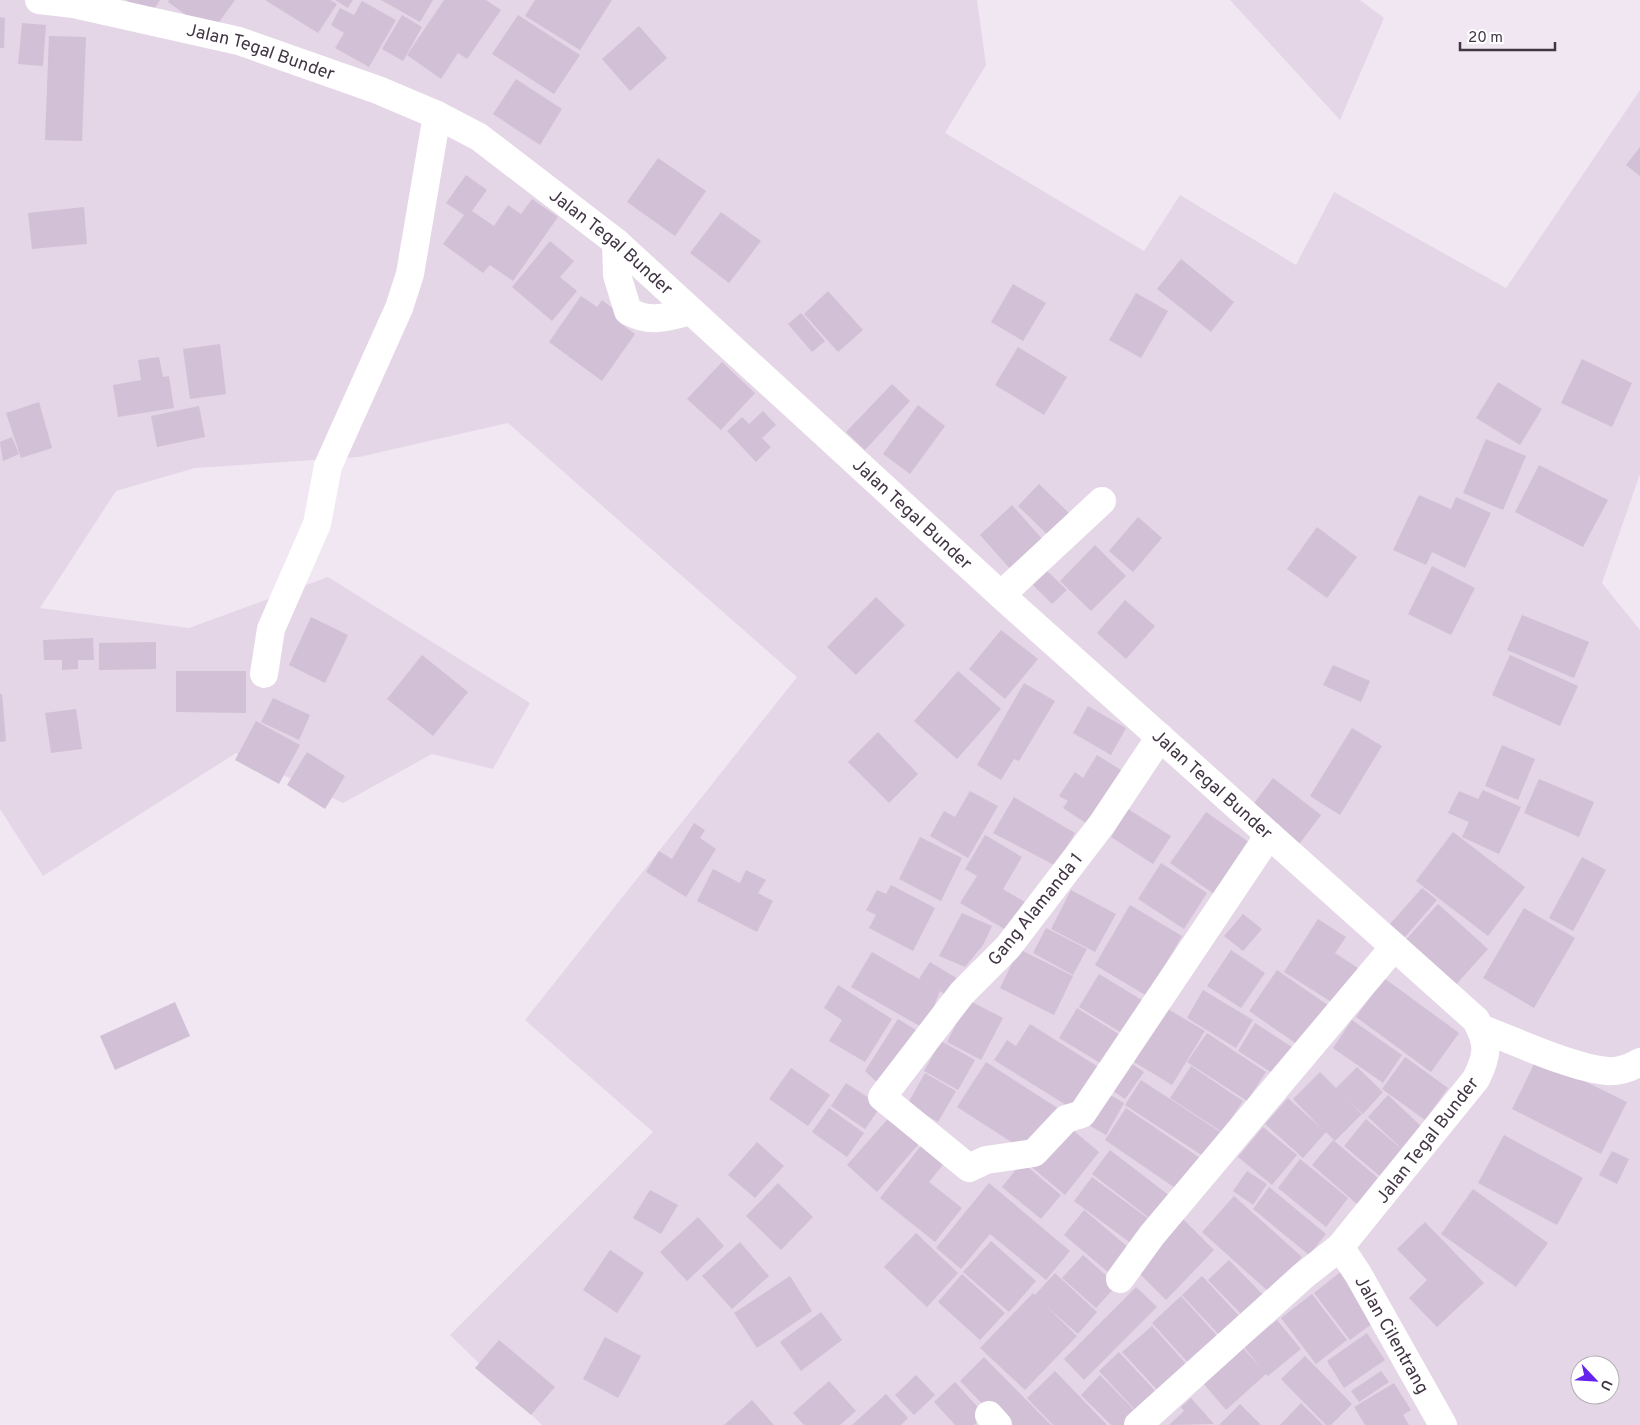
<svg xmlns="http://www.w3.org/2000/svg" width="1640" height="1425" viewBox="0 0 1640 1425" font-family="Overpass,sans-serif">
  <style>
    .residential { fill: #e4d6e6; fill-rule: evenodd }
    .building { fill: #d2c0d7 }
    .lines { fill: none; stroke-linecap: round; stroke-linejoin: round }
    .minor { stroke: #fff; stroke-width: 28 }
    .labels { text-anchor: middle; stroke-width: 4; stroke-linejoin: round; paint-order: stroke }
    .street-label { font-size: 18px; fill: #423645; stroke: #fff }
  </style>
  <rect width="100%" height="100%" fill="#f1e7f3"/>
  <g class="residential">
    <path d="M0 0H977L986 65 945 133 1144 251 1180 195 1296 265 1334 192 1506 288 1640 90V474L1602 583 1640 630V1425H542L450 1335 653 1132 525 1020 797 677 508 423 359 457 195 468 116 491 40 608 189 628 328 577 530 703 493 769 432 754 343 803 236 753 43 876 0 809ZM1580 1365H1610V1395H1580Z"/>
    <path d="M1230 0H1360L1384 18 1340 120Z"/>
  </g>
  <g class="building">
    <path d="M126 0H160L150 15Z"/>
    <path d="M169 0H235L211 33 168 2Z"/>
    <path d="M265 0H330L337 4 318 33Z"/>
    <path d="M335 0H353L348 8Z"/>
    <path d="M381 0H433L420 22Z"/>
    <path d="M444 0H486L501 10 467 59 458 53 441 79 407 55Z"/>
    <path d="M535 0H612L580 50 525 16Z"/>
    <path d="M362 1 396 20 369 67 335 48 344 33 331 25 340 8 354 15Z"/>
    <path d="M402 15 422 27 403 61 382 49Z"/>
    <path d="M518 15 580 55 554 94 492 54Z"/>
    <path d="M0 17 5 18 4 48H0Z"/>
    <path d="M22 23 46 25 43 66 18 64Z"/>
    <path d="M639 26 667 58 630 91 602 59Z"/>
    <path d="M49 36 86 37 82 141 45 140Z"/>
    <path d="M516 79 562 109 540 145 493 114Z"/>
    <path d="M1640 147V176L1626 165Z"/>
    <path d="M658 158 706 191 675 236 627 202Z"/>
    <path d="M466 175 487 190 472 211 494 226 508 205 521 214 532 199 558 217 513 281 490 265 483 273 443 244 464 215 446 203Z"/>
    <path d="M84 207 87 244 32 249 28 213Z"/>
    <path d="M721 212 761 241 729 283 690 253Z"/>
    <path d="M550 241 574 261 560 277 577 291 552 321 512 287Z"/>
    <path d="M1181 259 1234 302 1211 332 1157 289Z"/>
    <path d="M1013 284 1046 303 1023 341 991 322Z"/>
    <path d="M828 291 863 330 838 352 804 314Z"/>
    <path d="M1136 293 1168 311 1141 358 1109 340Z"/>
    <path d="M581 296 597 307 602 300 624 317 620 323 635 334 602 381 549 342Z"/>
    <path d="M801 313 825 341 812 352 788 324Z"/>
    <path d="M220 344 226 394 190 399 183 349Z"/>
    <path d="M1018 347 1067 377 1044 415 995 385Z"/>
    <path d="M159 357 163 377 169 376 174 408 118 417 113 385 141 380 138 360Z"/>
    <path d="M1582 359 1632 383 1612 427 1561 403Z"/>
    <path d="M722 362 755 393 721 430 687 399Z"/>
    <path d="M1498 382 1542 409 1520 445 1476 418Z"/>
    <path d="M892 384 910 401 865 450 846 432Z"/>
    <path d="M39 402 52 448 21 458 6 413Z"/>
    <path d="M918 405 945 426 910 474 883 454Z"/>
    <path d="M199 406 205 437 157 447 151 416Z"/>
    <path d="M763 411 776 425 762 438 771 447 756 462 727 431 742 417 749 424Z"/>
    <path d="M12 437 19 454 3 461 0 442Z"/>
    <path d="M1486 439 1526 456 1503 510 1463 493Z"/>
    <path d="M1539 465 1608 500 1583 547 1515 512Z"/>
    <path d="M1039 484 1073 517 1052 539 1018 506Z"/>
    <path d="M1419 495 1451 509 1456 497 1491 513 1465 568 1432 552 1426 565 1393 550Z"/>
    <path d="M1012 505 1045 542 1012 571 980 535Z"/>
    <path d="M1138 517 1162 538 1133 572 1109 551Z"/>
    <path d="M1317 527 1357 557 1327 598 1287 569Z"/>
    <path d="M1095 545 1126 576 1091 611 1060 581Z"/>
    <path d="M1432 566 1475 588 1451 635 1408 614Z"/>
    <path d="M1046 570 1067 590 1052 604 1032 584Z"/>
    <path d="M876 597 905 625 856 675 827 647Z"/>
    <path d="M1125 600 1155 626 1126 659 1097 633Z"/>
    <path d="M1522 615 1589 642 1574 678 1507 650Z"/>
    <path d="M311 617 348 635 325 683 289 665Z"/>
    <path d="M1001 630 1038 659 1005 699 969 669Z"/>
    <path d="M93 638 94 660H78V669L62 670V660H44L43 640Z"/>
    <path d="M156 642V669L99 670V643Z"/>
    <path d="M422 655 468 692 433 736 387 699Z"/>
    <path d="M1510 655 1578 686 1560 726 1492 695Z"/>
    <path d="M1333 665 1370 681 1361 702 1323 685Z"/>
    <path d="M176 671H246V713L176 712Z"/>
    <path d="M958 671 1001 709 957 759 914 721Z"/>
    <path d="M1024 683 1055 701 1019 761 1014 759 1001 780 977 765Z"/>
    <path d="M0 694H2L6 741 0 742Z"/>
    <path d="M273 698 310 715 299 740 261 722Z"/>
    <path d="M1088 706 1126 728 1111 755 1073 733Z"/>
    <path d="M76 709 82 749 51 753 45 713Z"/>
    <path d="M256 721 300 745 279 784 235 760Z"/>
    <path d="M1352 728 1382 746 1340 815 1310 796Z"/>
    <path d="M878 732 918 774 889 803 848 762Z"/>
    <path d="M1502 745 1535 759 1518 800 1485 786Z"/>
    <path d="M307 752 345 776 325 809 287 785Z"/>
    <path d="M1097 755 1129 775 1095 829 1063 808 1068 801 1059 796 1075 772 1083 778Z"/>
    <path d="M1273 778 1321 815 1297 847 1249 810Z"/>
    <path d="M1539 779 1594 802 1579 837 1524 813Z"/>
    <path d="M1483 790 1521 807 1499 854 1462 837 1469 822 1448 813 1459 791 1478 799Z"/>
    <path d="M970 791 998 806 968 858 930 836 944 811 955 817Z"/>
    <path d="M1014 797 1075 833 1056 866 993 833Z"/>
    <path d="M1128 809 1171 836 1153 864 1111 837Z"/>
    <path d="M1206 812 1250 843 1214 894 1170 863Z"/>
    <path d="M694 823 705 830 700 838 716 849 686 897 646 872 659 851 672 859Z"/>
    <path d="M1453 832 1525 887 1488 936 1416 881Z"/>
    <path d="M985 835 1022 857 1003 889 1030 905 1013 934 960 903 977 876 965 869Z"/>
    <path d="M920 837 962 858 941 901 899 879Z"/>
    <path d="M1582 857 1606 870 1573 931 1549 918Z"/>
    <path d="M1161 863 1207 893 1184 929 1138 899Z"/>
    <path d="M713 869 740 883 746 870 766 880 758 893 773 901 757 932 697 901Z"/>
    <path d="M891 885 935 908 913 951 869 928 876 915 866 910 877 890 886 894Z"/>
    <path d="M1422 888 1437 900 1405 937 1390 924Z"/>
    <path d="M1071 890 1116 914 1095 952 1051 929Z"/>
    <path d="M1438 904 1488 949 1452 989 1403 943Z"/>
    <path d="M1130 905 1182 936 1147 996 1095 965Z"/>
    <path d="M1524 908 1575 938 1534 1008 1483 978Z"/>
    <path d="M962 913 992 926 983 945 965 967 939 956Z"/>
    <path d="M1243 914 1262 929 1243 951 1224 936Z"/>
    <path d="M1318 919 1346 937 1335 953 1364 972 1341 1008 1284 972Z"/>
    <path d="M1046 928 1087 949 1073 975 1033 953Z"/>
    <path d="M1019 949 1073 976 1054 1015 1000 988Z"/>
    <path d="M1231 950 1265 973 1241 1008 1207 986Z"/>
    <path d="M872 952 919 979 930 962 958 979 948 997 940 991 925 1029 851 987Z"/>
    <path d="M1277 970 1335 1010 1307 1051 1249 1011Z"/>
    <path d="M1099 974 1150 1005 1130 1038 1079 1007Z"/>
    <path d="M1384 978 1459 1033 1431 1072 1356 1017Z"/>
    <path d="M838 985 892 1019 865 1062 829 1041 842 1020 824 1008Z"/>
    <path d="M1203 990 1253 1020 1236 1048 1187 1018Z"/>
    <path d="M968 1000 1003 1018 981 1060 947 1042Z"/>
    <path d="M175 1002 190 1036 115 1070 100 1036Z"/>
    <path d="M1077 1008 1128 1040 1110 1069 1059 1038Z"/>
    <path d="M1166 1008 1205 1031 1172 1085 1134 1062Z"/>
    <path d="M898 1019 919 1032 881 1086 865 1071Z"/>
    <path d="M1352 1020 1402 1055 1383 1083 1333 1048Z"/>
    <path d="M1255 1023 1295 1049 1277 1076 1238 1051Z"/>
    <path d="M1030 1024 1100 1068 1074 1110 994 1060 1007 1040 1016 1046Z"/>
    <path d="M1207 1033 1266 1072 1247 1101 1187 1062Z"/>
    <path d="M941 1041 975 1060 958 1090 924 1071Z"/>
    <path d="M1405 1057 1448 1088 1425 1120 1382 1089Z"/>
    <path d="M1537 1058 1627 1102 1601 1154 1512 1109Z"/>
    <path d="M1125 1059 1144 1072 1125 1099 1107 1087Z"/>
    <path d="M986 1062 1059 1109 1030 1154 957 1107Z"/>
    <path d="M1191 1066 1243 1101 1222 1132 1170 1098Z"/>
    <path d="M1357 1067 1383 1092 1363 1114 1346 1099 1362 1114 1335 1141 1326 1132 1303 1158 1265 1124 1288 1098 1323 1130 1293 1099 1320 1072 1336 1088Z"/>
    <path d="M791 1068 830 1095 808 1126 769 1099Z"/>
    <path d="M925 1073 956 1091 938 1122 907 1105Z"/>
    <path d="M1141 1080 1225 1135 1209 1160 1125 1105Z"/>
    <path d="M846 1083 881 1106 865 1129 831 1106Z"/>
    <path d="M1105 1092 1124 1103 1106 1135 1087 1124Z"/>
    <path d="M1388 1095 1425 1130 1387 1182 1344 1146 1366 1119 1404 1151 1368 1117Z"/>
    <path d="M829 1108 864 1133 847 1157 812 1132Z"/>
    <path d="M1126 1108 1206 1162 1184 1194 1105 1140Z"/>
    <path d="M894 1112 924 1138 877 1192 847 1165Z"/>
    <path d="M1063 1122 1099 1152 1065 1195 1028 1164Z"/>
    <path d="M1263 1127 1297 1155 1272 1185 1238 1157Z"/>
    <path d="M1504 1135 1583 1178 1557 1225 1478 1183Z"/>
    <path d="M927 1138 950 1156 929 1182 962 1208 935 1242 880 1198Z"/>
    <path d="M1333 1140 1378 1178 1357 1204 1312 1165Z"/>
    <path d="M757 1142 784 1166 755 1198 728 1175Z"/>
    <path d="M1110 1150 1175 1200 1157 1224 1092 1174Z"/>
    <path d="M1612 1151 1629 1159 1617 1184 1599 1175Z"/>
    <path d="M1300 1159 1348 1198 1326 1227 1278 1188Z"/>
    <path d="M1022 1162 1061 1195 1041 1219 1002 1187Z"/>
    <path d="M1247 1171 1267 1184 1253 1205 1233 1191Z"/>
    <path d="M1092 1177 1154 1223 1136 1247 1074 1201Z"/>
    <path d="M778 1183 813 1217 781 1250 746 1216Z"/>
    <path d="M989 1183 1070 1251 1046 1280 990 1234 961 1269 936 1248Z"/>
    <path d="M1269 1187 1326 1234 1309 1255 1253 1209Z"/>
    <path d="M1473 1189 1548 1243 1516 1287 1441 1234Z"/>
    <path d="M650 1190 678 1205 661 1234 633 1218Z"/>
    <path d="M1234 1196 1302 1257 1270 1293 1202 1232Z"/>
    <path d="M1084 1210 1135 1253 1115 1278 1064 1235Z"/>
    <path d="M698 1217 724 1246 687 1281 660 1252Z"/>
    <path d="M1181 1217 1214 1250 1166 1300 1132 1266Z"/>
    <path d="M1425 1222 1484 1283 1437 1327 1409 1298 1427 1280 1397 1249Z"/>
    <path d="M916 1233 958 1273 927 1307 884 1267Z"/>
    <path d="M991 1241 1036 1281 1009 1312 963 1272Z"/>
    <path d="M740 1242 769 1276 732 1309 702 1276Z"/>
    <path d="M610 1250 644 1273 617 1313 583 1290Z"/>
    <path d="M1083 1255 1117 1285 1096 1308 1062 1278Z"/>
    <path d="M1229 1260 1267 1299 1246 1319 1208 1280Z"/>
    <path d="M1343 1270 1380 1318 1350 1340 1314 1293Z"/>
    <path d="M1055 1273 1097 1312 1078 1334 1046 1306 1077 1336 1025 1390 980 1348 1033 1293 1035 1295Z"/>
    <path d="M962 1274 1005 1313 980 1340 938 1302Z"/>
    <path d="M790 1276 812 1311 757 1348 734 1313Z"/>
    <path d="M1202 1276 1242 1319 1222 1338 1182 1295Z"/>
    <path d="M1136 1287 1157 1307 1084 1380 1064 1359Z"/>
    <path d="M1312 1294 1347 1340 1316 1364 1281 1318Z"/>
    <path d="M1181 1296 1220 1339 1191 1366 1152 1323Z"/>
    <path d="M821 1312 842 1340 801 1371 780 1342Z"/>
    <path d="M1277 1320 1301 1349 1268 1376 1266 1374 1226 1410 1203 1383 1243 1348 1261 1368 1244 1347Z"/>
    <path d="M1152 1326 1189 1367 1160 1393 1122 1352Z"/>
    <path d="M1367 1333 1385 1360 1344 1388 1327 1361Z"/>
    <path d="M605 1337 641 1356 618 1398 583 1379Z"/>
    <path d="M499 1340 555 1387 531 1415 475 1368Z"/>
    <path d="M1119 1352 1158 1394 1138 1413 1099 1371Z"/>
    <path d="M1305 1356 1352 1404 1331 1425H1326L1281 1379Z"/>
    <path d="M984 1357 1051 1425H1003L960 1381Z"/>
    <path d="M1055 1371 1107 1425H1053L1027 1398Z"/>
    <path d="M1381 1371 1389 1382 1359 1402 1351 1391Z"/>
    <path d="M916 1375 935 1395 914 1415 895 1395Z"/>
    <path d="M1100 1375 1138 1414 1127 1425H1111L1081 1395Z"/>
    <path d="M829 1381 856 1411 840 1425H804L793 1413Z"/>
    <path d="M955 1382 985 1415 974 1425H955L934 1402Z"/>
    <path d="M1394 1383 1411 1410 1403 1415 1409 1425H1365L1354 1407Z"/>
    <path d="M886 1394 908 1418 901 1425H852Z"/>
    <path d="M1191 1398 1214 1424 1169 1425 1184 1411 1181 1407Z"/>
    <path d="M752 1400 774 1425H724Z"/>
    <path d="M1301 1403 1323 1425H1280Z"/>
    <path d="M1240 1404 1261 1425H1219Z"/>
  </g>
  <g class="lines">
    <g class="minor">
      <path id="s1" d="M39 0 74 4 239 41 378 90 437 115 479 137 616 242 1001 595 1476 1020C1489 1044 1488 1055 1476 1079L1340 1247 1303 1276 1138 1425"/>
      <path d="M616 242 617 275 628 311C651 324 667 317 691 311"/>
      <path d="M1001 595 1102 501"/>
      <path d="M264 674 271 629 317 524 328 466 399 308 410 274 437 115"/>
      <path d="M1160 737 1102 824 1008 947 962 993 882 1097 969 1168 986 1160 1034 1153 1066 1119 1082 1114 1269 835"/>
      <path d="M1480 1028C1515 1041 1572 1068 1607 1071 1619 1072 1630 1068 1640 1062"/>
      <path id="s2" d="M1340 1247 1358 1274 1443 1425"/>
      <path d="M1120 1279 1152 1235 1394 947"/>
      <path d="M989 1415 998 1425"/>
    </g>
  </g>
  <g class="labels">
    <g class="street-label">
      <text dy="6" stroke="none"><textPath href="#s1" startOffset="228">Jalan Tegal Bunder</textPath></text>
      <text dy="6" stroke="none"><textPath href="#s1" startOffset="632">Jalan Tegal Bunder</textPath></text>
      <text dy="6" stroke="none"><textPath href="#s1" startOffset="1038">Jalan Tegal Bunder</textPath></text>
      <text dy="6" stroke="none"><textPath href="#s1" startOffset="1442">Jalan Tegal Bunder</textPath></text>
      <text transform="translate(1035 909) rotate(-51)" y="6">Gang Alamanda 1</text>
      <text transform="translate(1427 1140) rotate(-52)" y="6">Jalan Tegal Bunder</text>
      <text dy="6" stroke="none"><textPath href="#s2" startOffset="102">Jalan Cilentrang</textPath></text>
    </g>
  </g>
  <g transform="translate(1595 1380) rotate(115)"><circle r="24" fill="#ffffff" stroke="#b3afb5"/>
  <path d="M0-4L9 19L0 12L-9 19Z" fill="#6623ee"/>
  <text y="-8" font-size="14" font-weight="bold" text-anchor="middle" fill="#423645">U</text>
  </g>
  <path d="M1460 42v8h95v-8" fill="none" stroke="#423645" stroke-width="2.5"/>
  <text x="1468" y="42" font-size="15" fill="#423645" stroke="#ffffff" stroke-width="4" paint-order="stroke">20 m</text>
</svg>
